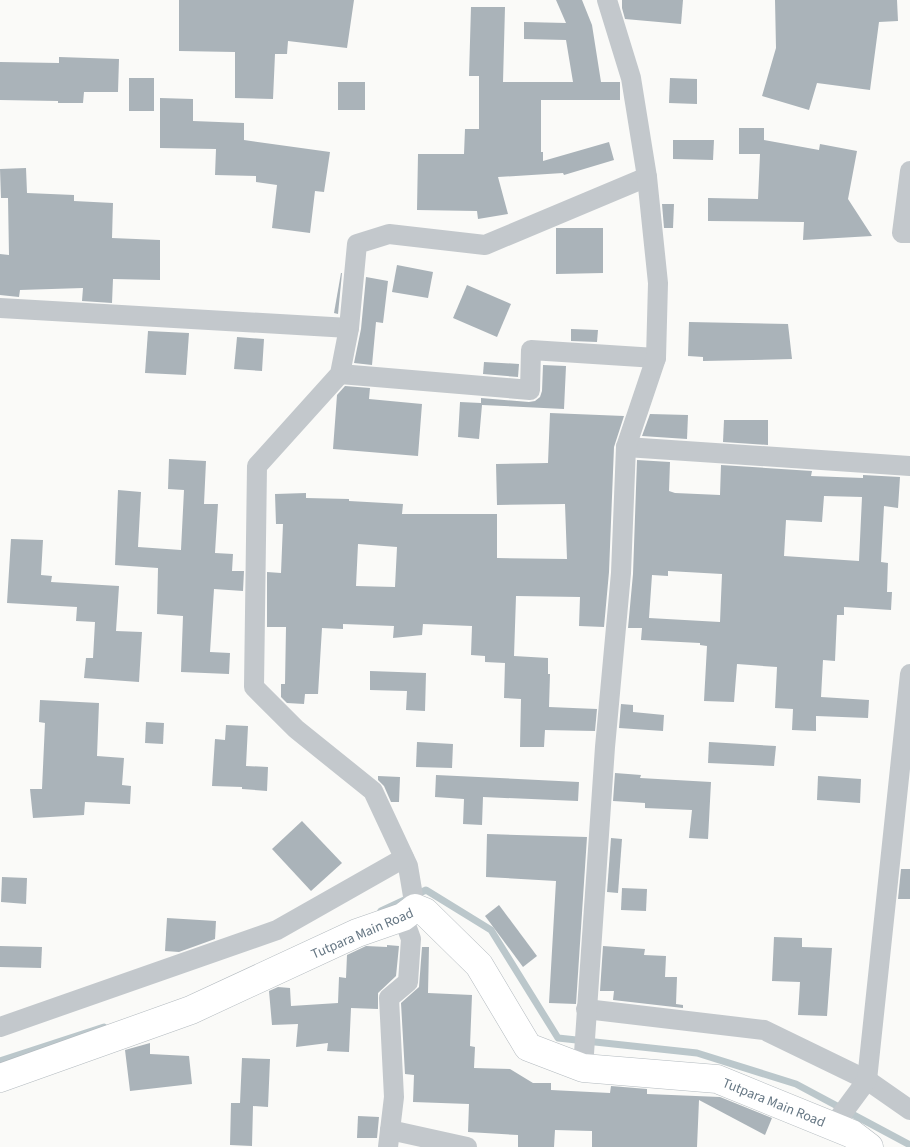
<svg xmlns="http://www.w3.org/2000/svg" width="910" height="1147" viewBox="0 0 910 1147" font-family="'Source Sans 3',sans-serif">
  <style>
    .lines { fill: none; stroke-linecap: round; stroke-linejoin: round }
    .stream { stroke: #bbc7cb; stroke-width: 7 }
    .building { fill: #aab3b9; fill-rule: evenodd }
    .secondary-casing { stroke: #b3babf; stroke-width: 29 }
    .street { stroke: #c3c8cc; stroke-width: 20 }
    .secondary { stroke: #fff; stroke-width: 28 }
    .labels { text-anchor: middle; stroke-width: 5; stroke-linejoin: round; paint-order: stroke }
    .street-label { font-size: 14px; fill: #657683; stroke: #fff }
  </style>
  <rect width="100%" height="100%" fill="#fafaf8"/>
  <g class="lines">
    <g class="stream">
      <path d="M381 911 426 890 491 930 558 1038 697 1053 796 1084 910 1145"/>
      <path d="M0 1061 104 1027"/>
    </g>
  </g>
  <g class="building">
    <path d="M179 0H354L347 48 288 41 287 54H275L273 99 235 98V52L179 51Z"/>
    <path d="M556 0H582L592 25 601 82H620V100H541V152H543V161L609 142 614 160 564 175 563 173 498 177 508 214 478 219 477 211 417 210 418 154H464L465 129H479V76H469L471 7H505L503 82H573L566 40 524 39V22L566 23Z"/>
    <path d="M622 0H683L681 24 625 19 622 8Z"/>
    <path d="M775 0H897L898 21 879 22 870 90 817 83 809 110 762 96 776 48Z"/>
    <path d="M59 57 119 59 118 92H84L83 103H58V101L0 100V62L59 63Z"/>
    <rect x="129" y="78" width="25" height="33"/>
    <path d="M670 78 697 79V104L669 103Z"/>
    <rect x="338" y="82" width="27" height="28"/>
    <path d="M160 98 193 99V121L244 123V140L330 152 324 192 315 191 310 233 272 228 277 185 256 182V176L215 175 216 149 160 148Z"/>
    <path d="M739 128H764V140L819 150 820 144 857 151 848 199 872 236 803 240 804 222 708 221V198L758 199 760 154H739Z"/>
    <path d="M673 140H714L713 160 673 159Z"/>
    <path d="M26 168 27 193 74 195V201L113 203 112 238 160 240V280L113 279 112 303 82 301 83 288 20 290 19 297 0 295V254L9 255 8 198H1L0 169Z"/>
    <path d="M662 204H674L673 228H664Z"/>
    <path d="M556 228H603V273L556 274Z"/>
    <path d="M397 265 433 272 428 298 392 292Z"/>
    <path d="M341 273H342L338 314 334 313Z"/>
    <path d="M366 277 388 281 383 323 376 322 372 365 354 363 361 329Z"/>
    <path d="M467 285 511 304 497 337 453 318Z"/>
    <path d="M689 322 788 324 792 359 703 361V357L688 356Z"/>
    <path d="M571 329 598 330 597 342 571 341Z"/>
    <path d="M148 331 189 333 186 375 145 373Z"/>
    <path d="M237 337 264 339 262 371 234 369Z"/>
    <path d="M484 362 519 364 518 377 483 374Z"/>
    <path d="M543 365 566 366 564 409 482 405 479 439 458 437 460 402 481 403V398L529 402 535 401 540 397 542 391Z"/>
    <path d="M345 386 370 388 369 399 422 404 418 456 333 449 337 395Z"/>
    <path d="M550 413 624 416 614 447 609 572 604 627 579 626 580 597 516 596 514 656 548 658V674H550L549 707 597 709 595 731 545 730 544 747H520L521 699 504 698 505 663 485 662V656L471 655 472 626 423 624 422 635 393 638 394 626 343 624V629L322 628 318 694H305L304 704 287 703 281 697V684H285L286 627H267V572L281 573 283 524H276L275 494 306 493V498L349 499V501L403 504 402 514H497V558L567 559 565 504 497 505 496 464 548 463ZM358 544 397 547 395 587 356 586Z"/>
    <path d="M650 414 688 415 687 439 642 436Z"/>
    <path d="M724 420H768V445L723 442Z"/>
    <path d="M169 459 206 461 204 504H218L215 553 233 554 232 571H244L243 591 214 589 210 652 230 653 229 674 181 672 183 616 157 614 158 568 115 565 118 490 141 492 138 547 181 550 184 490 168 489Z"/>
    <path d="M637 460 670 462 669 491 675 493 720 495 721 465 812 471 811 476 863 478V475L900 477 898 508 884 506 881 562 888 563 887 592H892L891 610 844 607V615H837L835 661 823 660 821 697 869 700 868 718 816 716V731L792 730 793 709 775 708 777 667 737 664 734 702 704 701 707 646 700 645V643L641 640 642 628H628L633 574ZM824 496 862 497 859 561 784 556 786 520 822 522ZM668 571 722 574 720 622 649 618 652 575 668 576Z"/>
    <path d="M11 539 43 540 41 575 52 576 51 582 119 586 116 631 142 632 139 682 84 678 86 658H93L95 622 76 621 77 607 7 603Z"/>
    <path d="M370 671 426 673 425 711 406 710 407 691 370 690Z"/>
    <path d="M40 700 99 703 97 756 124 758 122 785 131 786 130 804 85 802 84 815 33 818 30 789H42L45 723 39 722Z"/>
    <path d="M621 704 633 705V712L664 715 663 731 619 728Z"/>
    <path d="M146 722 164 723 163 744 145 743Z"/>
    <path d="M226 725 248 726 246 766 268 767 267 791 242 789V787L212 786 215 739 225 740Z"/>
    <path d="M417 742 453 744 452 768 416 767Z"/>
    <path d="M709 742 776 746 774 766 708 763Z"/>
    <path d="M615 773 641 775 640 778 711 782 708 839 689 838 692 810 645 808V803L613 801Z"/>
    <path d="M436 775 579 782 578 801 483 797 482 825 463 824 464 799 435 797Z"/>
    <path d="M378 776 400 777 399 802H391L384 786 378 780Z"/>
    <path d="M818 776 861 779 860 803 817 800Z"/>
    <path d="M302 821 342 863 311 891 272 849Z"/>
    <path d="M487 834 587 837 576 1004 549 1003 556 881 486 877Z"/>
    <path d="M611 838 622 839 618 893 607 892Z"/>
    <path d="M901 869H910V899H898Z"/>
    <path d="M2 877 27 878 26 904 1 902Z"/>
    <path d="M622 888 647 889 646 911 621 910Z"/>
    <path d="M499 905 537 956 523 967 485 916Z"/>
    <path d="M167 918 216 921 215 939 179 952 165 951Z"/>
    <path d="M774 937 802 938V947L832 948 827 1016 798 1015 800 982 772 981Z"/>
    <path d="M387 945 399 946 396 976 378 993V1009L351 1008 349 1052 327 1051 328 1043 296 1047 298 1024 272 1025 269 991 278 987 290 988 291 1006 338 1003 339 977 346 978 347 955 366 946 387 947Z"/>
    <path d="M0 946 42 947 41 968 0 967Z"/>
    <path d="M603 946 645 949 644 955 666 956 665 977H677L676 1004 683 1005V1008L613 1000 614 991H600Z"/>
    <path d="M422 947H429L428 993 472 995 470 1046 475 1047 474 1068 510 1069 533 1083H551V1090L610 1093 611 1086 647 1089V1094L720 1097 772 1118 765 1135 699 1100 697 1147H592V1131L555 1130 554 1147H518V1135L468 1132 469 1104 413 1102 414 1075 405 1074 401 1003 419 987Z"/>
    <path d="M150 1043V1054L189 1056 192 1084 130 1091 125 1050Z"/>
    <path d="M242 1058 270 1059 268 1107 253 1106 252 1146 230 1145 231 1103H240Z"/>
    <path d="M358 1116 379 1117 377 1138H357Z"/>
  </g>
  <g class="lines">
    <defs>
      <path id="secondary" d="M0 1078 191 1010 357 933 403 917 415 908 425 912 479 965 528 1047 583 1068 717 1079 852 1134 869 1147"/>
    </defs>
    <use href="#secondary" class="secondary-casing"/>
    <g class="street">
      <path d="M910 171 902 233H910"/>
      <path d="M0 308 349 328"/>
      <path d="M340 374 530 390 531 350 656 358"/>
      <path d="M626 447 910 466"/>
      <path d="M415 908 408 866 373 791 296 729 254 687 257 466 340 374 349 328 357 244 389 234 485 245 647 177"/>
      <path d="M586 1009 764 1030 867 1080 910 1110"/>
      <path d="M0 1027 277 930 404 858"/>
      <path d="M583 1068 605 747 621 573 626 447 656 358 658 283 647 177 631 78 607 0"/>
      <path d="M833 1126 867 1080 910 674"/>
      <path d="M390 1130 467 1147"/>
      <path d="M388 1147 394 1097 389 998 408 982 411 939 403 917"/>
    </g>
    <use href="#secondary" class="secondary"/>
  </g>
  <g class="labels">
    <g class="street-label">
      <text transform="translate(362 933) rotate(-23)" y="5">Tutpara Main Road</text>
      <text transform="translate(774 1102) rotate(22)" y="5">Tutpara Main Road</text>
    </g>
  </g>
</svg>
